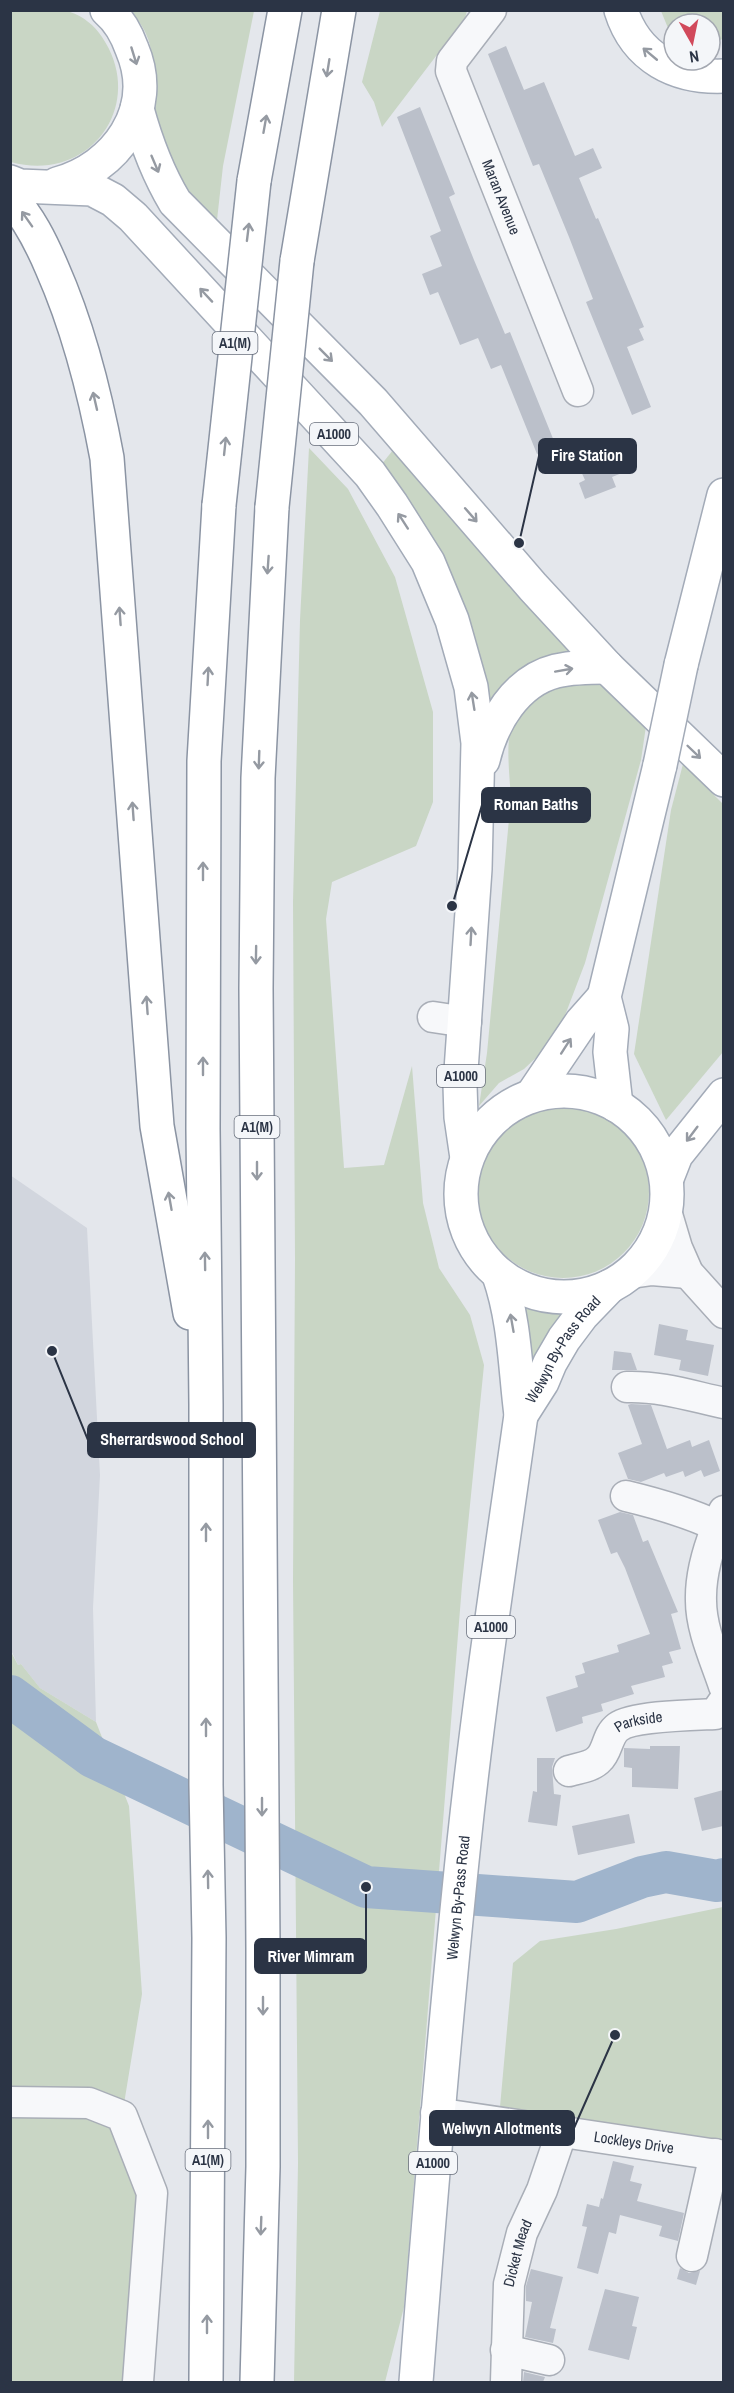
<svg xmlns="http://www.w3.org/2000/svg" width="734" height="2393" viewBox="0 0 734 2393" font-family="'Archivo Narrow',sans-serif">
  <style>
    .built { fill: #d2d6de }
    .green { fill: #c9d6c5 }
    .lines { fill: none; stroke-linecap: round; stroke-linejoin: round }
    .river { stroke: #9fb4cc; stroke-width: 42 }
    .building { fill: #bbc0ca }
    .minor-casing { stroke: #a9aeb7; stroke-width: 33 }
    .major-casing { stroke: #a3abb8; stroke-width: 36 }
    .highway-casing { stroke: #8b94a3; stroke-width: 36 }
    .minor { stroke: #f7f8fa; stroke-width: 30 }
    .major { stroke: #fff; stroke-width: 33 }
    .highway { stroke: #fff; stroke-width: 33 }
    .major-bridge-casing { stroke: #a3abb8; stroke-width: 36; stroke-linecap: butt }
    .highway-bridge-casing { stroke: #8b94a3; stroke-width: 36; stroke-linecap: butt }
    .major-bridge { stroke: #fff; stroke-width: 33 }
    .highway-bridge { stroke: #fff; stroke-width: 33 }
    .oneway { stroke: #959aa2 }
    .labels { text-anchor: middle; stroke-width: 5; stroke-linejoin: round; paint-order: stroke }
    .shield { fill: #f4f6f9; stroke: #676e7b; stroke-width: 1.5 }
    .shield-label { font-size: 14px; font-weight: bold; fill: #2b3445 }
    .street-label { font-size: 15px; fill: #2b3445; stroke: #f4f6f9 }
    .leader { fill: none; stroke: #2b3445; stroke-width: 2 }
    .callout-dot { fill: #2b3445; stroke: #f4f6f9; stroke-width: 2 }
    .callout { fill: #2b3445; stroke: #2b3445; stroke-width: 2 }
    .callout-label { font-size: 16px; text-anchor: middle; font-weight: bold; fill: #fff }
  </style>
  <rect width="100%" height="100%" fill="#e4e7ec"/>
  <path class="built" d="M10 1175 87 1228 100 1475 93 1608 96 1722 40 1688 21 1664 18 1665 11 1650Z"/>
  <g class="green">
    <path d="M10 11C27 10 56 7 70 12 83 16 95 26 102 37 148 105 89 184 11 162Z"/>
    <path d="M130 11H254L223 166 217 220C208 210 197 201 188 190 180 181 161 132 157 119 146 77 165 47 130 11Z"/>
    <path d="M380 11H467L465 18 382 127 374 102 362 82Z"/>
    <path d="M661 11H723V39L710 43V24H674V30L668 28Z"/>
    <path d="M309 448 348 489 395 577 433 712V802L416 846 332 882 326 919 344 1168 384 1165 412 1066 423 1203 439 1268 470 1315 484 1365 462 1585 404 2307 385 2382H294L298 2163 293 1581 295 1259 293 902 300 620Z"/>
    <path d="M393 450 581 660 493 714 381 465Z"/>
    <path d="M577 683H596L627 701 646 726 641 760 585 963 564 1018 540 1054 524 1069 499 1083 479 1106 487 1053 511 798C506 731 500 697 577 683Z"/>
    <path d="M683 764 723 804V1052L666 1120 634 1054 671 810Z"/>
    <circle cx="563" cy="1192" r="86"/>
    <path d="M525 1304 554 1311 566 1310 529 1374V1347Z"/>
    <path d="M10 1650 18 1665 21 1664 40 1688 96 1722 129 1806 142 1994 122 2116 152 2193 138 2382H11Z"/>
    <path d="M723 1907V2142L500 2107 513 1963 540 1941 616 1929Z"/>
  </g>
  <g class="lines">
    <path class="river" d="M10 1696 93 1757 366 1887 577 1902 642 1877 666 1872 717 1881 724 1879"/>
  </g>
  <g class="building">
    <path d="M506 46 524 90 544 82 575 156 593 148 602 168 579 178 596 219 598 218 644 327 639 329 644 340 627 347 651 407 632 415 586 302 593 299 569 237 539 164 533 166 488 54Z"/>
    <path d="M420 107 455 194 449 197 474 260 505 334 510 332 556 446 537 454 501 365 491 369 478 338 460 345 438 292 430 295 422 274 442 266 430 236 441 231 397 117Z"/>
    <path d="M629 447 637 467 612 477 616 487 585 499 579 483 585 480 579 467Z"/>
    <path d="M659 1324 688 1330 686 1340 714 1345 708 1376 679 1370 681 1360 654 1355Z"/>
    <path d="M614 1351 631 1353 637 1370H612Z"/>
    <path d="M631 1404 651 1405 667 1449 690 1440 692 1447 709 1440 720 1471 704 1477 701 1470 685 1477 683 1471 666 1477 664 1473 641 1482 628 1479 618 1453 642 1444 628 1405Z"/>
    <path d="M620 1512 633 1515 643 1542 648 1540 678 1612 671 1614 681 1649 669 1652 673 1663 662 1666 665 1677 631 1686 634 1694 601 1704 603 1711 582 1717 583 1723 556 1732 546 1697 578 1687 575 1676 585 1673 582 1663 619 1652 617 1645 650 1634 625 1568 617 1552 611 1554 598 1520Z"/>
    <path d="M650 1746H680L678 1789 632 1787V1768L624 1767V1748L650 1749Z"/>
    <path d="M537 1758H555L552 1767 554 1794 561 1795 557 1826 528 1822 533 1791 537 1792Z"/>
    <path d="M723 1790V1826L702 1831 694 1798Z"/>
    <path d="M629 1814 635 1843 578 1855 572 1826Z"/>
    <path d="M613 2161 634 2166 630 2181 642 2184 637 2201 684 2213 678 2241 659 2236 662 2226 620 2215 616 2234 609 2232 598 2274 577 2268 587 2227 582 2226 587 2204 599 2207 601 2198 603 2199Z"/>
    <path d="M680 2268 689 2273 700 2271 696 2285 677 2279Z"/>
    <path d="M531 2269 563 2277 550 2328 556 2329 553 2343 525 2337 532 2302 526 2301V2286Z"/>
    <path d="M605 2289 639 2297 632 2326 637 2327 629 2360 588 2350Z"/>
    <path d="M524 2372 545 2377 543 2382H523Z"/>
  </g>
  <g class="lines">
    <defs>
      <g id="minor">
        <path id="s1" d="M491 10 452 61 451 71 578 391"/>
        <path d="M433 1017 466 1022"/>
        <path d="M666 1211 677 1248 688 1273 724 1313"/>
        <path d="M631 1273 652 1270 688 1273"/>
        <path d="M627 1387C661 1386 691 1396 724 1403"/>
        <path d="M626 1496C655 1503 690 1513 717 1526"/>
        <path d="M724 1511C711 1539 700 1570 701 1601 701 1629 715 1659 724 1686"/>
        <path id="s2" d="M569 1771C578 1768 592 1767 599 1759 608 1751 607 1735 618 1727 633 1716 694 1715 715 1714L724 1701"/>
        <path d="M10 2102 89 2103 122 2116 152 2193 138 2382"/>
        <path id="s3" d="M436 2113 724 2156"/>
        <path d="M692 2256 715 2154"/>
        <path d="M506 2350 549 2360"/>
        <path id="s4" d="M506 2382 509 2284 522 2233 542 2190 562 2131"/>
      </g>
      <g id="major">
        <path d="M621 10C636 58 676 78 724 76"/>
        <path d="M137 109C146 142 157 172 175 202L373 402 533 587 607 667 724 780"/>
        <path d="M10 182 20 186 92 189 113 200 133 217 370 474 392 505 428 562 452 620 471 687 478 743 475 869 460 1085 461 1117 467 1158"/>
        <path d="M57 184C116 168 158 110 132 49 127 35 119 20 107 10"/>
        <path d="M681 665 724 495"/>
        <path d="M483 760C492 722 516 681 556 671 573 667 590 667 607 667"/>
        <circle cx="564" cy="1194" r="103"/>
        <path d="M533 1094 581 1023 604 997"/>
        <path d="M616 1105 610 1052 612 1029 604 997 660 765"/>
        <path d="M667 1178 676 1155 724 1095"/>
        <path id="s5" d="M521 1415 542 1382 550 1363 564 1339 582 1315 609 1287"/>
        <path id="s6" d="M416 2382C430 2202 445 2022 464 1842 479 1699 501 1557 521 1415 515 1368 515 1321 499 1275"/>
      </g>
      <g id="highway">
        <path d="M254 181 285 10"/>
        <path d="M10 197C29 218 41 242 52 268 79 329 95 393 107 458L157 1126 190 1313"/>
        <path d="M297 261 339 10"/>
        <path d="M206 2382 209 1938 206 1785V1404L203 1129 204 761 219 505"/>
        <path d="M257 2382 263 2167V1948L256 988 258 778 272 507"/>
      </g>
    </defs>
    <use href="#minor" class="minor-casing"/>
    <use href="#major" class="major-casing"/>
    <use href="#highway" class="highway-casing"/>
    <use href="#minor" class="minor"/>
    <use href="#major" class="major"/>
    <use href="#highway" class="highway"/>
    <defs>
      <path id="major-bridge" d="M660 765 681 665"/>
      <g id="highway-bridge">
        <path d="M219 505 254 181"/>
        <path d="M272 507 297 261"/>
      </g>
    </defs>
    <use href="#major-bridge" class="major-bridge-casing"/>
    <use href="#highway-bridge" class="highway-bridge-casing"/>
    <use href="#major-bridge" class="major-bridge"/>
    <use href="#highway-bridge" class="highway-bridge"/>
  </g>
  <defs><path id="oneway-shaft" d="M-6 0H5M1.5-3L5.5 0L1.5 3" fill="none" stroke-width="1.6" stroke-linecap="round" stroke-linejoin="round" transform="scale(1.5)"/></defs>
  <g class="oneway">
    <use href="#oneway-shaft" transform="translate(650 54) rotate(-140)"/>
    <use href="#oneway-shaft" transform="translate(134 56) rotate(73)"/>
    <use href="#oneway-shaft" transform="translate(328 68) rotate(99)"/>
    <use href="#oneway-shaft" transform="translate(265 124) rotate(-80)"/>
    <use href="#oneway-shaft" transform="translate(155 164) rotate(67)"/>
    <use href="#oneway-shaft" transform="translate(27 219) rotate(-125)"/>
    <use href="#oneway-shaft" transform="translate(248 232) rotate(-83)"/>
    <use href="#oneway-shaft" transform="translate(206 295) rotate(-133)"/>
    <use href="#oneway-shaft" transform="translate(326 355) rotate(45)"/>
    <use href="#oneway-shaft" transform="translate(95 401) rotate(-103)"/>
    <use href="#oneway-shaft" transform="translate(225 446) rotate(-84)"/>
    <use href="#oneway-shaft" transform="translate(471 515) rotate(49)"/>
    <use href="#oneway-shaft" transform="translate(403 521) rotate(-123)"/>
    <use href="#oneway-shaft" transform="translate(268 565) rotate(94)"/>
    <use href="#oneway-shaft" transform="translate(120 616) rotate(-94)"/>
    <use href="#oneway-shaft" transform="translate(564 670) rotate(-10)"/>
    <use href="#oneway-shaft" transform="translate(208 676) rotate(-87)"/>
    <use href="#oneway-shaft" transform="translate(473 701) rotate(-99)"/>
    <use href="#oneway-shaft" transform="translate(694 752) rotate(44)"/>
    <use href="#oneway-shaft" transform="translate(259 760) rotate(92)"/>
    <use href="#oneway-shaft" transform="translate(133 811) rotate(-94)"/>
    <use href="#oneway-shaft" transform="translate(203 871) rotate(-90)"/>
    <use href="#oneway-shaft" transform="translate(471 936) rotate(-87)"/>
    <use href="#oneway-shaft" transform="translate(256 955) rotate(91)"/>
    <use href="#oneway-shaft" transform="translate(147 1005) rotate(-94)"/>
    <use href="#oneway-shaft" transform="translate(566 1046) rotate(-57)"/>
    <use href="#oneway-shaft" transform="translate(203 1066) rotate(-90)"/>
    <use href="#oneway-shaft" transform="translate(692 1134) rotate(127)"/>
    <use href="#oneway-shaft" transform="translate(257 1171) rotate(90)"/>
    <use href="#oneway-shaft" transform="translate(170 1201) rotate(-100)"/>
    <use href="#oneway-shaft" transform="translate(205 1261) rotate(-91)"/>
    <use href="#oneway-shaft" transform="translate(512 1323) rotate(-100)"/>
    <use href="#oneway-shaft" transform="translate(206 1532) rotate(-90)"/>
    <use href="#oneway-shaft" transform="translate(206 1727) rotate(-90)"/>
    <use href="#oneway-shaft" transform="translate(262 1807) rotate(90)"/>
    <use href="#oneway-shaft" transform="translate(208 1879) rotate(-91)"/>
    <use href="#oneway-shaft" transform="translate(263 2006) rotate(90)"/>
    <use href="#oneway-shaft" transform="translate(208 2129) rotate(-90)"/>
    <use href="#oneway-shaft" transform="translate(261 2226) rotate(92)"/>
    <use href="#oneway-shaft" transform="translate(207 2324) rotate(-90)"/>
  </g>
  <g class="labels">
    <g class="shield">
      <rect x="212.5" y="332" width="45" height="22" rx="4.5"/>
      <rect x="310" y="423" width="48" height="22" rx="4.5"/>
      <rect x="437" y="1065" width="48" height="22" rx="4.5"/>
      <rect x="234.5" y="1116" width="45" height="22" rx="4.5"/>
      <rect x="467" y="1616" width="48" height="22" rx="4.5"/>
      <rect x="185.5" y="2149" width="45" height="22" rx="4.5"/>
      <rect x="409" y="2152" width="48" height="22" rx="4.5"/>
    </g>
    <g class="shield-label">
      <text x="235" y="348">A1(M)</text>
      <text x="334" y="439">A1000</text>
      <text x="461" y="1081">A1000</text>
      <text x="257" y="1132">A1(M)</text>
      <text x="491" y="1632">A1000</text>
      <text x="208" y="2165">A1(M)</text>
      <text x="433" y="2168">A1000</text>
    </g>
    <g class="street-label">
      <text dy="5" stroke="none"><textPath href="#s1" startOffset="210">Maran Avenue</textPath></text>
      <text dy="5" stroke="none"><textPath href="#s5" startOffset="78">Welwyn By-Pass Road</textPath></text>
      <text dy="5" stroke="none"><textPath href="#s2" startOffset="92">Parkside</textPath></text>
      <text dy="5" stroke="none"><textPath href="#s6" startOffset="486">Welwyn By-Pass Road</textPath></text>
      <text dy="5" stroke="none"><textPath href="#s3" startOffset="200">Lockleys Drive</textPath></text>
      <text dy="5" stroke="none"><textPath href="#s4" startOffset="130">Dicket Mead</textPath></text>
    </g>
  </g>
  <path class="leader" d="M519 543L539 456M452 906L482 805M52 1351L88 1440M366 1887L366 1956M615 2035L574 2128"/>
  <g class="callout-dot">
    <circle cx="519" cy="543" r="6"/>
    <circle cx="452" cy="906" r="6"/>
    <circle cx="52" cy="1351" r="6"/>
    <circle cx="366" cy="1887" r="6"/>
    <circle cx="615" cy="2035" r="6"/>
  </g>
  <g class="callout">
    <rect x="539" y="439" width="97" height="34" rx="6"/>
    <rect x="482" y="788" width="108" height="34" rx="6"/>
    <rect x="88" y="1423" width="167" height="34" rx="6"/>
    <rect x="255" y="1939" width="111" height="34" rx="6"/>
    <rect x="430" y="2111" width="144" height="34" rx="6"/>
  </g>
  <g class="callout-label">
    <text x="587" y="461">Fire Station</text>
    <text x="536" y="810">Roman Baths</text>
    <text x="172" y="1445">Sherrardswood School</text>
    <text x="311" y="1962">River Mimram</text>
    <text x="502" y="2134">Welwyn Allotments</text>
  </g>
  <rect width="734" height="2393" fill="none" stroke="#2b3445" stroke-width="24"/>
  <g transform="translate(692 42) rotate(171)"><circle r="28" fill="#f4f6f9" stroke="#a4a8b1" stroke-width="1.5"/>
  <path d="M0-4.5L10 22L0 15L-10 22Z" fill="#d1495b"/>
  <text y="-9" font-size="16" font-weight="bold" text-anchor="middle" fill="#2b3445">N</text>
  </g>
</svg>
